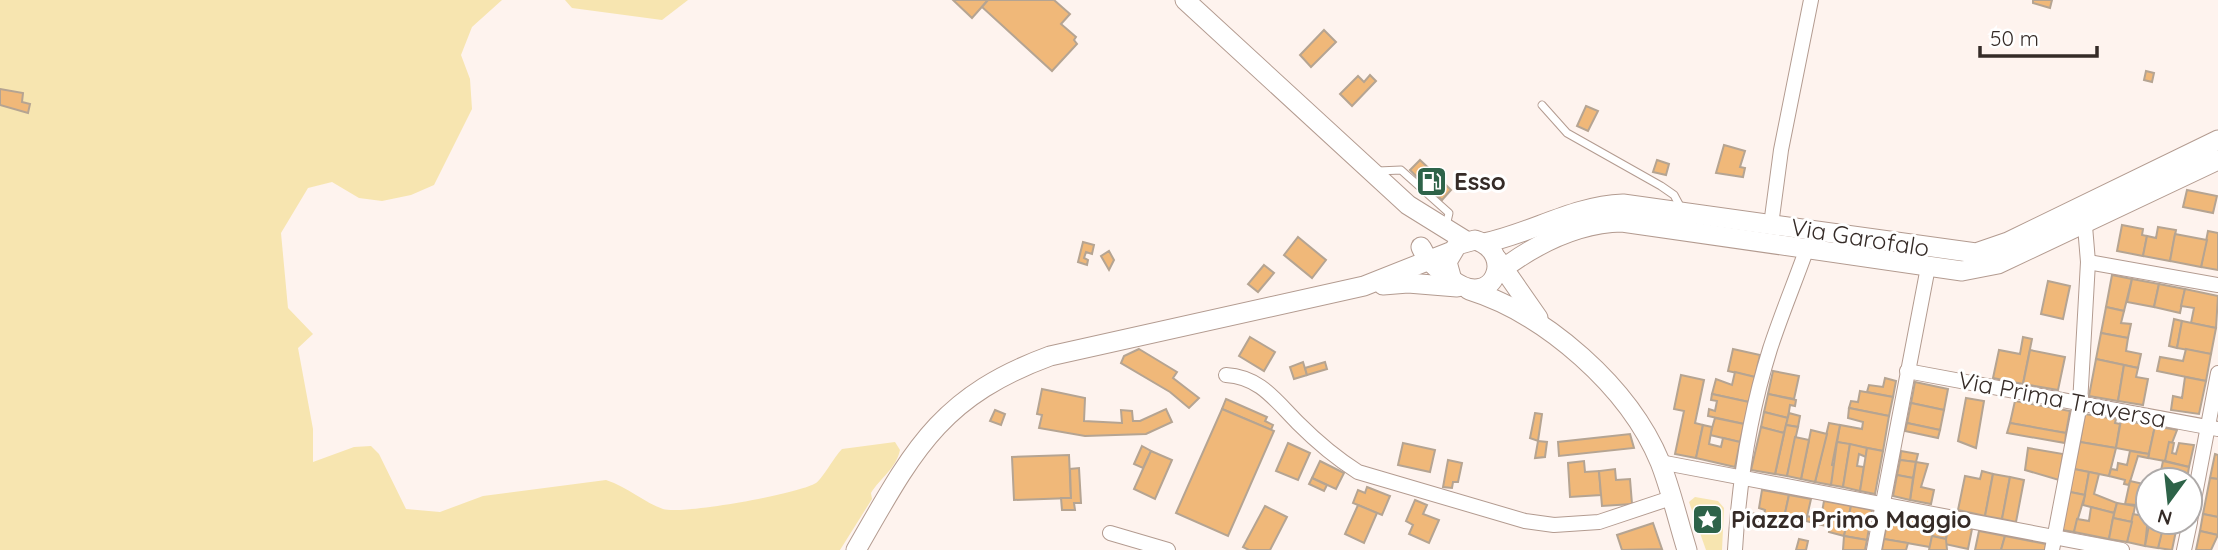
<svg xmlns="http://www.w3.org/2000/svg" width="2218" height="550" viewBox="0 0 2218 550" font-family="Quicksand,sans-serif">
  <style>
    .green { fill: #f7e5b0 }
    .building { fill: #f0b879; stroke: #b5a492; stroke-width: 2 }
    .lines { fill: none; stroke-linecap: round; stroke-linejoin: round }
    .lane-casing { stroke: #b39b90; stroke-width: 9 }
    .street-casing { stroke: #b39b90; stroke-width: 16 }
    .secondary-casing { stroke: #b39b90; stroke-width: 21 }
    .lane { stroke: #fff; stroke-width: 7 }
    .street { stroke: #fff; stroke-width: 14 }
    .secondary { stroke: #fff; stroke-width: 19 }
    .labels { text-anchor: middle; stroke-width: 6; stroke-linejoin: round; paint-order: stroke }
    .poi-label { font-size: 24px; font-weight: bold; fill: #352b27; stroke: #fff; text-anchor: start }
    .street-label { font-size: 24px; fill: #352b27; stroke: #fff }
  </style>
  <rect width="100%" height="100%" fill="#fef3ee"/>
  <g class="green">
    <path d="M0 0H502L472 27 461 55 470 79 472 109 434 185 411 195 382 201 359 198 332 182 308 188 281 233 288 308 313 334 298 348 313 429V462L354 447 371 446 379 454 406 509 440 512 483 496 606 480C628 487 645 503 663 509 683 515 798 494 816 483 823 478 834 457 842 449L895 442 900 450C896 469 880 478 871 493L872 499 840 550H0Z"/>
    <path d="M565 0H688L662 20 572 8Z"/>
    <path d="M1695 497 1718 501 1724 508 1722 550H1706L1689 502Z"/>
  </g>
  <g class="building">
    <path d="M953 0H988L972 18Z"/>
    <path d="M988 0H1054L1070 14 1061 24 1076 37 1074 40 1077 44 1052 71 982 7Z"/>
    <path d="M2033 0H2052L2050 8 2033 3Z"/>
    <path d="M1324 30 1336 42 1311 67 1300 55Z"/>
    <path d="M2146 71 2154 73 2152 82 2144 80Z"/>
    <path d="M1370 75 1376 81 1352 106 1340 94 1358 76 1364 82Z"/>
    <path d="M0 89 23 93 22 102 30 104 28 113 0 105Z"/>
    <path d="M1586 106 1598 111 1588 131 1577 126Z"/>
    <path d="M1724 145 1745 151 1740 167 1745 168 1743 177 1716 173Z"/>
    <path d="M1420 160 1434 173 1424 184 1410 170Z"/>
    <path d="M1657 160 1669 164 1666 175 1653 172Z"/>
    <path d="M1438 177 1451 190 1442 200 1428 187Z"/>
    <path d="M2187 190 2217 196 2213 213 2183 207Z"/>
    <path d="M2122 225 2143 229 2142 235 2147 236 2143 256 2117 251Z"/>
    <path d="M2158 227 2176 230 2170 261 2143 256 2147 236 2156 238Z"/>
    <path d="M2208 231 2218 233V270L2201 267Z"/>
    <path d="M2175 234 2207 240 2201 267 2170 261Z"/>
    <path d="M1298 237 1326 260 1312 278 1284 255Z"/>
    <path d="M1083 242 1094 245 1092 254 1086 252 1084 258 1088 260 1087 265 1078 262Z"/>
    <path d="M1109 251 1114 260 1109 270 1101 256Z"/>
    <path d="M1264 265 1274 273 1258 292 1248 284Z"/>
    <path d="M2112 275 2132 279 2124 311 2106 307Z"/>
    <path d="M2132 279 2159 284 2154 307 2127 302Z"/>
    <path d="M2048 281 2070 286 2063 319 2041 314Z"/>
    <path d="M2159 284 2185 289 2180 313 2154 307Z"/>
    <path d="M2185 289 2218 296 2216 328 2191 323 2194 308 2181 306Z"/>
    <path d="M2106 307 2124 311 2121 323 2131 324 2128 338 2101 333Z"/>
    <path d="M2174 319 2182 321 2177 348 2169 346Z"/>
    <path d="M2182 321 2216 328 2211 354 2177 348Z"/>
    <path d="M2101 333 2128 338 2126 351 2141 354 2138 368 2096 359Z"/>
    <path d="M1250 337 1275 352 1264 371 1239 356Z"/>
    <path d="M2023 337 2032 339 2023 384 1993 378 1999 350 2020 354Z"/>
    <path d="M1139 349 1177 372 1173 378 1199 398 1189 408 1170 392 1121 363 1124 356Z"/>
    <path d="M1733 349 1760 355 1755 377 1728 371Z"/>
    <path d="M2186 349 2211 354 2206 381 2157 371 2160 357 2183 361Z"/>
    <path d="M2030 350 2065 357 2058 390 2023 384Z"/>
    <path d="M2096 359 2124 365 2118 401 2089 396Z"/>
    <path d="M1303 362 1307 375 1294 379 1290 367Z"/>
    <path d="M1325 362 1327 369 1307 375 1305 368Z"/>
    <path d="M2124 365 2138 368 2136 377 2148 379 2143 405 2118 401Z"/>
    <path d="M1773 371 1799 376 1794 399 1768 394Z"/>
    <path d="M1735 372 1755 377 1749 402 1712 394 1716 379 1732 385Z"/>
    <path d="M1681 375 1704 380 1695 423 1703 425 1696 458 1675 454 1684 411 1674 409Z"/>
    <path d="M2185 377 2206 381 2199 414 2171 410 2173 396 2182 398Z"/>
    <path d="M1885 378 1896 381 1893 397 1867 392 1869 385 1883 387Z"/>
    <path d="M1915 382 1948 389 1944 410 1911 403Z"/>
    <path d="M1042 389 1085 398 1084 421 1122 423 1121 410 1132 411 1133 421H1140L1166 409 1172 422 1146 434 1085 436 1039 428 1042 415 1037 414Z"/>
    <path d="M1860 391 1893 397 1889 416 1849 408 1851 401 1858 402Z"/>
    <path d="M1712 394 1749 402 1744 424 1708 416 1709 409 1715 411 1717 401 1711 400Z"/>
    <path d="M1768 394 1796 400 1795 406 1790 405 1788 418 1764 412Z"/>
    <path d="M1966 398 1984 401 1976 448 1958 441Z"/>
    <path d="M1226 399 1267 417 1265 421 1273 425 1271 430 1222 409Z"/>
    <path d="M2015 401 2070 411 2066 433 2010 423Z"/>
    <path d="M1911 403 1944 410 1940 430 1907 423Z"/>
    <path d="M1849 408 1889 416 1883 451 1837 442 1840 425 1862 429 1863 422 1848 418Z"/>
    <path d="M1222 409 1274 431 1228 536 1176 513Z"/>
    <path d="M995 410 1005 414 1001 425 990 421Z"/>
    <path d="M1764 412 1788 418 1784 433 1761 427Z"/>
    <path d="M1535 413 1542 414 1538 441 1530 438Z"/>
    <path d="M1789 413 1800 416 1798 427 1786 425Z"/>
    <path d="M2085 414 2116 419 2115 423 2120 424 2116 448 2080 442Z"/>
    <path d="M1715 418 1744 424 1740 442 1710 435Z"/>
    <path d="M2121 420 2155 426 2149 454 2116 448Z"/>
    <path d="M1829 423 1840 425 1832 465 1836 466 1831 485 1815 482Z"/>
    <path d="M1907 423 1940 430 1938 438 1905 431Z"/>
    <path d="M2010 423 2066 433 2065 443 2007 433Z"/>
    <path d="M1703 425 1712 427 1709 444 1721 447 1723 438 1740 442 1735 467 1696 458Z"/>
    <path d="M1786 425 1798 427 1787 476 1775 474Z"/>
    <path d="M2155 426 2177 430 2165 461 2148 458Z"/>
    <path d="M1761 427 1784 433 1775 474 1751 470Z"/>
    <path d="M1811 430 1827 434 1815 482 1801 479Z"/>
    <path d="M1630 434 1634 448 1559 456 1558 442Z"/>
    <path d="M1795 437 1809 440 1801 479 1787 476Z"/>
    <path d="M1538 441 1547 442 1545 457 1535 458Z"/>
    <path d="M1837 442 1850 444 1843 487 1831 485Z"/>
    <path d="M2080 442 2116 448 2109 476 2074 469Z"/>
    <path d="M2169 442 2174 443 2172 453 2176 454 2179 443 2194 445 2189 467 2165 461Z"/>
    <path d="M1288 443 1310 453 1298 480 1276 471Z"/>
    <path d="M1403 443 1435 450 1430 472 1398 465Z"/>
    <path d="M1850 444 1867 448 1866 457 1859 454 1857 466 1864 467 1860 491 1843 487Z"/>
    <path d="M1142 446 1151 451 1143 468 1134 464Z"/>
    <path d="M1867 448 1883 451 1875 494 1860 491Z"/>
    <path d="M2028 448 2063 454 2059 480 2025 470Z"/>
    <path d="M1151 451 1172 460 1155 499 1134 489Z"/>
    <path d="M1901 451 1918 454 1916 462 1900 460Z"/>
    <path d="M2130 451 2149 454 2148 458 2138 456 2129 485 2124 484 2125 480 2109 476 2111 469 2117 470 2118 463 2127 465Z"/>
    <path d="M2215 454 2218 455V479L2210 478Z"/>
    <path d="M1069 455 1071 498 1014 500 1012 457Z"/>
    <path d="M1448 460 1462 463 1458 482H1453L1452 488 1443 487Z"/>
    <path d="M1900 460 1916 462 1913 478 1897 475Z"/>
    <path d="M1320 461 1344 473 1336 489 1312 478Z"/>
    <path d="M1584 461 1585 472 1599 471 1601 495 1570 497 1568 463Z"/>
    <path d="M2163 461 2189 467 2187 480H2159Z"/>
    <path d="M1916 462 1928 464 1921 487 1934 490 1931 504 1910 500Z"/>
    <path d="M1079 468 1081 503H1074L1075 510H1062L1061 498H1071L1070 469Z"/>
    <path d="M1615 469 1616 480 1630 479 1632 504 1602 506 1599 471Z"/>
    <path d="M2074 469 2089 472 2085 495 2070 492Z"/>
    <path d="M1982 471 1993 474 1985 516 1958 510 1965 476 1980 479Z"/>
    <path d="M2089 472 2099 474 2094 494 2117 503 2114 513 2083 505Z"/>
    <path d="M1993 474 2010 477 2002 519 1985 516Z"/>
    <path d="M1897 475 1913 478 1910 500 1893 496Z"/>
    <path d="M2010 477 2024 480 2016 522 2002 519Z"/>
    <path d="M1312 478 1327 485 1324 491 1309 484Z"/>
    <path d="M2210 478 2218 479V517L2203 514Z"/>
    <path d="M2130 481 2148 485V506L2125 504Z"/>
    <path d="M1367 487 1390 496 1382 515 1353 503 1358 490 1365 493Z"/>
    <path d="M1762 490 1789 495 1782 527 1763 522 1765 510 1759 508Z"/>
    <path d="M2070 492 2085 495 2074 532 2062 530Z"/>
    <path d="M1789 495 1811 499 1806 521 1796 520 1793 529 1782 527Z"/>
    <path d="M1415 500 1427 505 1423 514 1439 520 1429 543 1409 534 1413 525 1406 521Z"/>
    <path d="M1824 501 1851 506 1844 536 1829 532 1830 527 1806 521 1807 516 1827 521 1829 513 1822 512Z"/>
    <path d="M2117 503 2135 506 2132 522 2113 518Z"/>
    <path d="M1358 505 1377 513 1364 543 1345 534Z"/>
    <path d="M1265 506 1287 517 1270 550H1249L1243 547Z"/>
    <path d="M1851 506 1872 510 1867 540 1844 536Z"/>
    <path d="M2091 507 2114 513 2109 539 2074 532 2077 519 2089 521Z"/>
    <path d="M1747 512 1764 516 1763 522 1747 518Z"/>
    <path d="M1889 512 1935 522 1930 547 1884 539Z"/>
    <path d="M2133 514 2148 517 2145 546 2127 542Z"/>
    <path d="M2203 514 2218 517V535L2200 531Z"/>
    <path d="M2113 518 2132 522 2127 542 2109 539Z"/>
    <path d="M1935 522 1949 525 1946 539 1932 536Z"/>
    <path d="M1653 523 1662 549 1622 550 1617 535Z"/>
    <path d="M2163 524 2177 526 2172 550 2158 548Z"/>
    <path d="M1949 525 1972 529 1968 549 1945 544Z"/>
    <path d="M2149 525 2163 528 2158 548 2145 546Z"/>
    <path d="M1979 531 2005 536 2001 550H1975Z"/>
    <path d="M2200 531 2218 535 2211 550H2196Z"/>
    <path d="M1844 536 1867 540 1865 550H1843Z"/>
    <path d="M1932 536 1946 539 1947 550H1929Z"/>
    <path d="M2005 536 2046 544 2045 550H2001Z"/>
    <path d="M1799 539 1808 541 1806 550H1796Z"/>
    <path d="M1884 539 1908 543 1906 550H1882Z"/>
  </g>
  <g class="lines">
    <defs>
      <g id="lane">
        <path d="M1542 105 1567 133 1661 186 1674 195 1681 208"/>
        <path d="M1378 171 1401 170 1449 213 1446 226"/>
      </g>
      <g id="street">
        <path d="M1771 225 1781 150 1811 0"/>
        <path d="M2088 262 2218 285"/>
        <path d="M1907 371 2218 429"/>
        <path d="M1226 375C1260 377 1275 400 1298 423 1316 441 1336 458 1358 472L1525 521 1554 525 1599 522 1671 498"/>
        <path d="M1660 462 2122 550"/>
        <path d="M2190 521 2218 373"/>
        <path d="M1110 533 1168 550"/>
        <path d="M1735 550C1739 483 1750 413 1770 349 1781 315 1795 282 1807 248"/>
        <path d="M1874 550 1928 267"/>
        <path d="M2052 550 2080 404 2088 262 2085 226 2080 216"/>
        <path d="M2184 550 2190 522"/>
      </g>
      <g id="secondary">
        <path d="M1185 0 1408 205 1466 241"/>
        <path d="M1484 243C1532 233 1573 206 1623 204L1976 253 2008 242 2218 140"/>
        <path d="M1421 247C1427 261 1438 270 1451 279 1493 312 1517 253 1475 240L1457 245 1447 262 1452 280"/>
        <path d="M1497 259 1538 318"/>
        <path d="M1496 274C1532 246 1575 223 1622 222L1962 271 1998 264 2218 160"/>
        <path d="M1383 285 1408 283 1457 287"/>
        <path d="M1469 290C1546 314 1629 387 1660 462 1671 490 1678 521 1687 550"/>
        <path d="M856 550C912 453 938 397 1050 356L1364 286 1450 252"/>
      </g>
    </defs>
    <use href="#lane" class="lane-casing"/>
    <use href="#street" class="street-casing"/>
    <use href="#secondary" class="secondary-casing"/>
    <use href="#lane" class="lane"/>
    <use href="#street" class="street"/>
    <use href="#secondary" class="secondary"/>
  </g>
  <defs>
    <symbol id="fuel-square" viewBox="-11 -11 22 22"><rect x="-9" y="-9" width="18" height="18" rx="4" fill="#2e6349" stroke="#fff"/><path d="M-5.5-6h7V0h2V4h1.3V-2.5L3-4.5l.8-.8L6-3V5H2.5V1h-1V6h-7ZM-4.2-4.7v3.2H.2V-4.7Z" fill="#fff"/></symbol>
    <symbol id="sight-square" viewBox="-11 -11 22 22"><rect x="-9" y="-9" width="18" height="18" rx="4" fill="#2e6349" stroke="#fff"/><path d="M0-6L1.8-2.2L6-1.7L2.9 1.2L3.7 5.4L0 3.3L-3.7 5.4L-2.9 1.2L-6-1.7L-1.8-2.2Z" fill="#fff"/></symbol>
  </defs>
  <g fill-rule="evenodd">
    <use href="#fuel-square" x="1414" y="164" width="35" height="35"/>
    <use href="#sight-square" x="1690" y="502" width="35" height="35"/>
  </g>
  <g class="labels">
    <g class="poi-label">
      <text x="1454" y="190">Esso</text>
      <text x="1731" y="528">Piazza Primo Maggio</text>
    </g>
    <g class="street-label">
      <text transform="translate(1860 238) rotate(9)" y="8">Via Garofalo</text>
      <text transform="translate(2062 400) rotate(11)" y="8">Via Prima Traversa</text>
    </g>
  </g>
  <g transform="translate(2169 501) rotate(195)"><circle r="33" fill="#ffffff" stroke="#aeaaa9" stroke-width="2"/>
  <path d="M0-5L12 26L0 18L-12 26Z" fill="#2e6349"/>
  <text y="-10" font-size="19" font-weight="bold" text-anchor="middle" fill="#352b27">N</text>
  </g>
  <path d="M1980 46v10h117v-10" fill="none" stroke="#352b27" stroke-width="3.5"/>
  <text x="1990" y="46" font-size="21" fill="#352b27" stroke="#ffffff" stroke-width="5" paint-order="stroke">50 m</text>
</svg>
